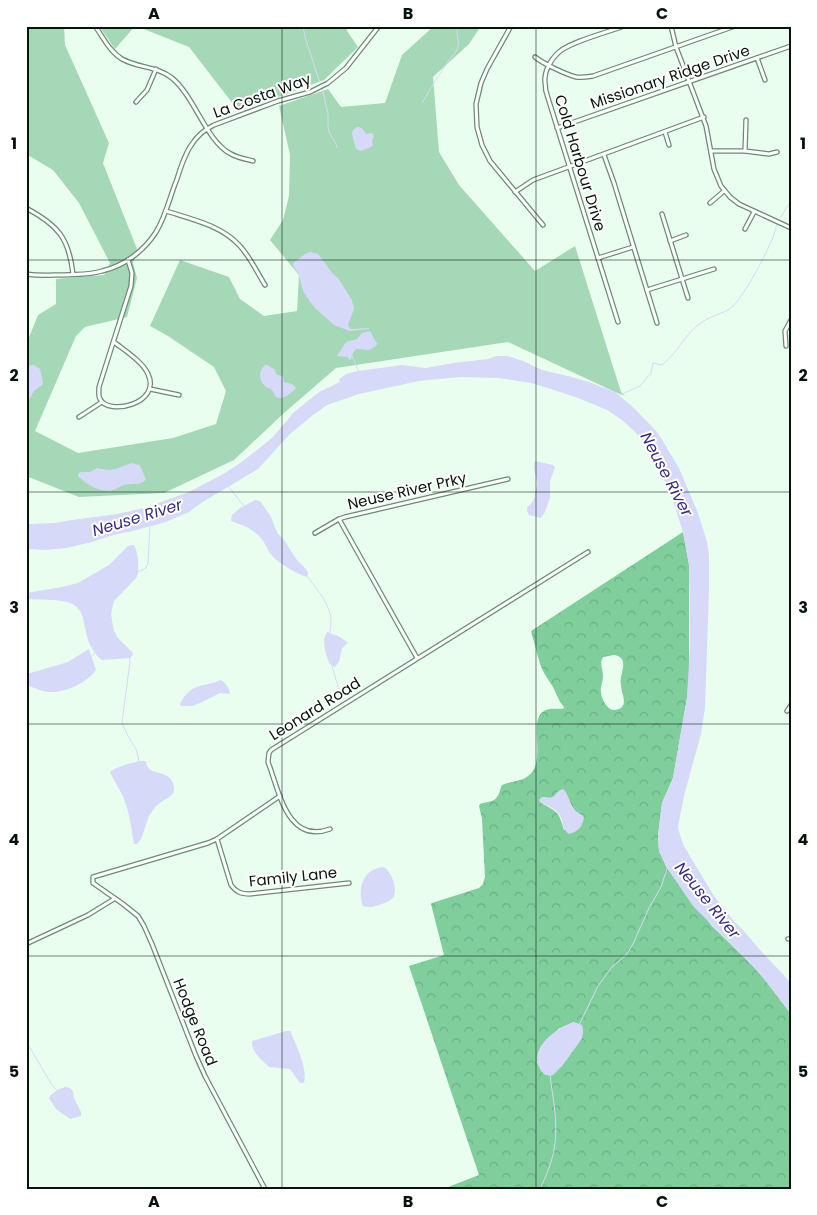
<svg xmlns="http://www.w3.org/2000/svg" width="817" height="1215" viewBox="0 0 817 1215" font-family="Poppins,sans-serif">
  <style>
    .green { fill: #a5d8b6 }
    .forest { fill: url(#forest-crowns); fill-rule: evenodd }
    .water { fill: #d7d9f8 }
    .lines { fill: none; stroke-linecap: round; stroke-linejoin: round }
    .stream { stroke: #d7d9f8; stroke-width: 1 }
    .minor-casing { stroke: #6b8b75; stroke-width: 5.5 }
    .minor { stroke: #fff; stroke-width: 3 }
    .grid { fill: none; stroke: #07130b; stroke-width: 1; stroke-opacity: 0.55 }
    .labels { text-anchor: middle; stroke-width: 4; stroke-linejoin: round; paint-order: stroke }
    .street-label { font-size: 15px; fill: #07130b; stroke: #fff }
    .water-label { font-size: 16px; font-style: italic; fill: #362b80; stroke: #fff }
    .neatline { fill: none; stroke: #07130b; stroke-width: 2 }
    .grid-label { font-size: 16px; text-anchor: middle; font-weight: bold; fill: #07130b }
  </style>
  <defs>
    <pattern id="forest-crowns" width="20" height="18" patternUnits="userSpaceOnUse" patternTransform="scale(1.25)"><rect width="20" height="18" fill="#7fce9c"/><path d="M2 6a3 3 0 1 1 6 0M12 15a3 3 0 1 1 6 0" fill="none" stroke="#6cb085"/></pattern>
  </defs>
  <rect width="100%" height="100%" fill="#eafef0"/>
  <g class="green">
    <path d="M26 26H64L65 45 109 143 103 163 137 249 133 263 137 278 127 317 85 327 76 336 35 431 78 453 173 438 216 424 226 391 214 367 168 336 150 326 180 260 229 277 240 299 264 316 297 311 299 275 270 240 283 220 289 196 290 155 279 106 328 89 341 107 385 103 402 55 434 26H481L469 44 433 77 439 152 459 185 535 271 575 246 621 392 625 396 615 392 508 342 336 368 284 413 234 460 164 493 79 497 26 476V345L38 315 56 304V279L104 275 110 263 79 203 53 170 26 154Z"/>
    <path d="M99 26H135L115 49Z"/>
    <path d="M136 26H347V31L358 47 324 80 281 96 237 109 189 47Z"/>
  </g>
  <path class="forest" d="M683 532 689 565V676L687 698 673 778 662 803 658 836 659 851 667 868 712 926 751 964 765 980 791 1014V1189H443L479 1175 409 966 444 955 431 904 432 903 479 888 483 884 485 877 482 819 479 806 480 804C485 802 494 802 497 797 500 794 500 788 502 785 510 781 521 782 528 776 548 762 527 721 544 711 549 708 557 709 563 709L564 707 560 702 553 687 544 673 540 664 531 631ZM614 655C625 657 624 664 622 673 621 677 620 681 621 685 621 693 631 709 614 710 607 710 601 698 601 692 600 687 603 682 603 676 603 669 599 664 603 657ZM557 793 570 803 575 811 583 816 564 830C558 810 558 813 540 802L544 797C549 799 553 799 557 793ZM574 1022 582 1038 561 1067 542 1072 537 1062 558 1029Z"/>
  <g class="water">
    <path d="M357 127 362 128 366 134 371 133 373 134 374 137 372 141 373 146 361 151 356 149 352 134 353 130Z"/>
    <path d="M310 252 318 254 322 259 332 273 338 278 352 300 354 309 348 325 349 327 351 329 369 328V329L350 331 334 325 316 309 310 302 303 291 298 273 293 266V263L305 254Z"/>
    <path d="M370 331 376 342 378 344C367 354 368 348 356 349L353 353 351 359 350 360 347 357 337 356 346 342 357 339 362 333Z"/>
    <path d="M496 356H508L523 361 542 370 568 376 589 382 615 392 635 409 658 433 679 468 698 513 707 542 709 555V590L705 708 701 734 685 792 678 826 679 832 684 846 714 896 733 920 743 930 761 951 791 983V1014L765 980 751 964 693 906 667 868 659 851 658 836 662 803 673 778 687 698 690 644 689 564 683 532 672 498 650 448 635 432 622 420 607 410 578 398 554 390 531 383 498 378 461 377 438 379 419 381 359 394 327 405 313 415 290 434 258 469 201 503 189 512 166 522 133 531 113 535 92 542 67 548 46 550 26 549V523L30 524 54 523 72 520 117 514 144 508 189 492 225 473 243 461 272 438 294 412 319 392 340 382 339 379 346 374 358 371 402 365 426 368 453 363 488 359Z"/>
    <path d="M31 365H34L40 369 43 383 42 385 34 391 29 400 26 401V368Z"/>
    <path d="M265 365H267L274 369 277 375 283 376 284 382 292 384 296 388C293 392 282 401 276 397 274 395 274 392 272 390 267 386 270 390 265 386 259 381 258 370 265 365Z"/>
    <path d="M535 461 553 465 555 468 550 481V498L545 512 541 518 529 515C524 506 529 507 533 501 534 500 535 495 535 493 536 489 538 485 537 481 536 473 532 469 535 461Z"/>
    <path d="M131 463 140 465 146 480C139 486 132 483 124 485 120 486 117 489 113 490 100 493 87 485 78 476V474L80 472H90L97 468 109 470 116 469Z"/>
    <path d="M255 500 260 501 270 515 278 534 284 540 297 560 306 569 308 573 307 577C297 574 276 562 270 553 265 544 262 537 253 531 247 526 239 524 231 521L232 515 240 508Z"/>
    <path d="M132 545H134C138 551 140 570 137 577L114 601 111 614 114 631 117 637 132 652 133 655 130 658 102 660C96 656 94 651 90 645 86 636 85 625 82 615 77 602 65 601 53 600 44 600 35 599 26 599V593L62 587 78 583 109 565 128 546Z"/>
    <path d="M327 632 340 637 348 643 342 648 339 662 335 667 331 665 329 663C326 653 321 641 327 632Z"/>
    <path d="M89 649 96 670C87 683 65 693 50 692 42 692 33 687 26 685V675L27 674 68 662Z"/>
    <path d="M221 680C226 683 230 689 230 694L220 693 200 703 192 706H181L180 704C191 682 202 688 221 680Z"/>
    <path d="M139 761H146C147 779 172 766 174 788 175 798 159 800 154 809 151 812 149 816 148 819 144 827 144 838 137 844H134C131 828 130 813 123 797 120 789 114 781 110 772 118 766 129 764 139 761Z"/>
    <path d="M563 789C569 794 569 803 574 809 576 813 581 814 584 817 583 826 578 832 569 834 561 829 564 819 558 813 554 808 546 805 540 802L539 800 542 797C561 799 550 794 563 789Z"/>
    <path d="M382 867C385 868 386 867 388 871 393 877 398 891 393 898 389 902 384 903 379 905 373 907 369 908 363 906 359 896 360 879 370 872 373 869 378 868 382 867Z"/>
    <path d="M574 1022 582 1025C583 1029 584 1033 582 1037 579 1044 559 1071 553 1075 550 1076 549 1076 545 1075 523 1053 553 1029 574 1022Z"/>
    <path d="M286 1031H290C296 1044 308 1069 304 1083H300L297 1079 290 1069 269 1067C262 1060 251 1052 252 1041Z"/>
    <path d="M66 1087 70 1088 73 1091 74 1098 81 1112V1116L70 1119 56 1109 49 1098C54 1091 58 1089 66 1087Z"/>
  </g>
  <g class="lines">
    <g class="stream">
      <path d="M303 26 305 37 320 83"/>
      <path d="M322 88 328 114V128L330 134 336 144 337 148"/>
      <path d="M422 103C431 88 440 73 450 59 451 57 454 55 455 53 463 41 454 36 458 26"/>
      <path d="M352 356 358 370"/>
      <path d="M620 395 640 386 651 373 653 363 662 365C679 352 687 329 707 319 721 312 729 313 739 299 751 282 762 262 771 242 774 236 775 230 777 224 781 216 786 209 791 201"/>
      <path d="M228 486 244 506"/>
      <path d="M138 572 146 568 148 563 150 527"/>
      <path d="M307 576C316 588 332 606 331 623 331 626 330 631 329 635"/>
      <path d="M92 656 96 652"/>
      <path d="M129 657 130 662 123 714 122 723 128 736 136 749 139 761"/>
      <path d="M332 666 341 697"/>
      <path d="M579 1025 598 986 612 967 626 955 633 944 649 908 661 887 667 869"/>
      <path d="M26 1041 52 1085 57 1090"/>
      <path d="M540 1189C553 1162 558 1143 555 1113 554 1100 551 1087 550 1074"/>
    </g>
    <defs>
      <g id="minor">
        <path d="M95 26C103 37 110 52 122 59 138 68 157 66 172 78 195 97 206 141 231 154 238 158 246 159 253 161"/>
        <path d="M511 26 487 69 481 83 476 104 477 127 482 145 490 161 543 225"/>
        <path d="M671 26 676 47 706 126 714 169 721 186 730 197 739 204 791 228"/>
        <path d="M535 57C544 64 565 74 576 77 582 78 587 77 593 76L735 26"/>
        <path d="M757 58 765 80"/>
        <path d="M136 102 147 90 156 69"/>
        <path d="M557 128 791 46"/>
        <path d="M665 132 669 145"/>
        <path d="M711 151H745L769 154 777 152"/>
        <path d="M745 151 746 120"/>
        <path d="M604 155 614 183 657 323"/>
        <path d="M515 192 533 180 704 117"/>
        <path d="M710 203 724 191"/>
        <path d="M26 208C58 225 69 238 73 274"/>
        <path d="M166 211C191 219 221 225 240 246 250 257 257 272 265 285"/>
        <path d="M662 214 688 298"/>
        <path d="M745 229 754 212"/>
        <path d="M670 241 686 235"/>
        <path d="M598 258 633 247"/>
        <path d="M26 274C39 276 52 275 64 275 77 274 90 275 102 271 124 266 144 251 156 232 166 216 170 196 177 179 184 156 192 135 214 125L278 101 310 92 328 83 346 68 379 26"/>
        <path d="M647 290 714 269"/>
        <path d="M618 322 548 98C546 93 545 87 545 82 544 71 551 59 559 52 570 42 608 32 624 26"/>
        <path d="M114 342C124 350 143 362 148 374 162 404 108 416 100 399 98 395 99 391 99 387L131 286 132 273 128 260"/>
        <path d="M786 346 785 331 791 320"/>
        <path d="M150 389 179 395"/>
        <path d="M79 417 102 402"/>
        <path d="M339 519 417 658"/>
        <path d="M315 533 339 519 345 517 508 479"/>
        <path d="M787 711 791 705"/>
        <path d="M330 829C287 845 279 790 268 762L269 753 271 750 588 552"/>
        <path d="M217 839 231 885C236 892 241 894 250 894L349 883"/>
        <path d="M788 939 791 938"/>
        <path d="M26 944 88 915 114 899"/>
        <path d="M265 1189 205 1076 196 1056 152 944 144 926 138 916 123 904 93 883V877L208 843 217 839 280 796"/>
      </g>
    </defs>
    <use href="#minor" class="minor-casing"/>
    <use href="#minor" class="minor"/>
  </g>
  <path class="grid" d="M282 26V1189M536 26V1189M26 260H791M26 492H791M26 724H791M26 956H791"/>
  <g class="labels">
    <g class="street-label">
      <text transform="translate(670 77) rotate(-19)" y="5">Missionary Ridge Drive</text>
      <text transform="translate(262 96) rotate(-20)" y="5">La Costa Way</text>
      <text transform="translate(580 163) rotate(73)" y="5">Cold Harbour Drive</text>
      <text transform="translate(407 491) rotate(-13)" y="5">Neuse River Prky</text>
      <text transform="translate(315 709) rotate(-32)" y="5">Leonard Road</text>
      <text transform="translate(293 877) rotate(-6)" y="5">Family Lane</text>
      <text transform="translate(195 1022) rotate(68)" y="5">Hodge Road</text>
    </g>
    <g class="water-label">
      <text transform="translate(667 474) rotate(62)" y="6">Neuse River</text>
      <text transform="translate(137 517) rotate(-17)" y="6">Neuse River</text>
      <text transform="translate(708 900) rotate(51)" y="6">Neuse River</text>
    </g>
  </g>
  <rect width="817" height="1215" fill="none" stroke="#ffffff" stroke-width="55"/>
  <rect x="28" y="28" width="762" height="1160" class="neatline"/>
  <g class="grid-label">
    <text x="154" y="19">A</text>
    <text x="408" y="19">B</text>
    <text x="662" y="19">C</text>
    <text x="14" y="149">1</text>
    <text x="803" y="149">1</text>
    <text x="14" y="381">2</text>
    <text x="803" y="381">2</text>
    <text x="14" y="613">3</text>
    <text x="803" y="613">3</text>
    <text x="14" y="845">4</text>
    <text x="803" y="845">4</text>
    <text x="14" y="1077">5</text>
    <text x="803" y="1077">5</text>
    <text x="154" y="1207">A</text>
    <text x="408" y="1207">B</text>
    <text x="662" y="1207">C</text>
  </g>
</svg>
